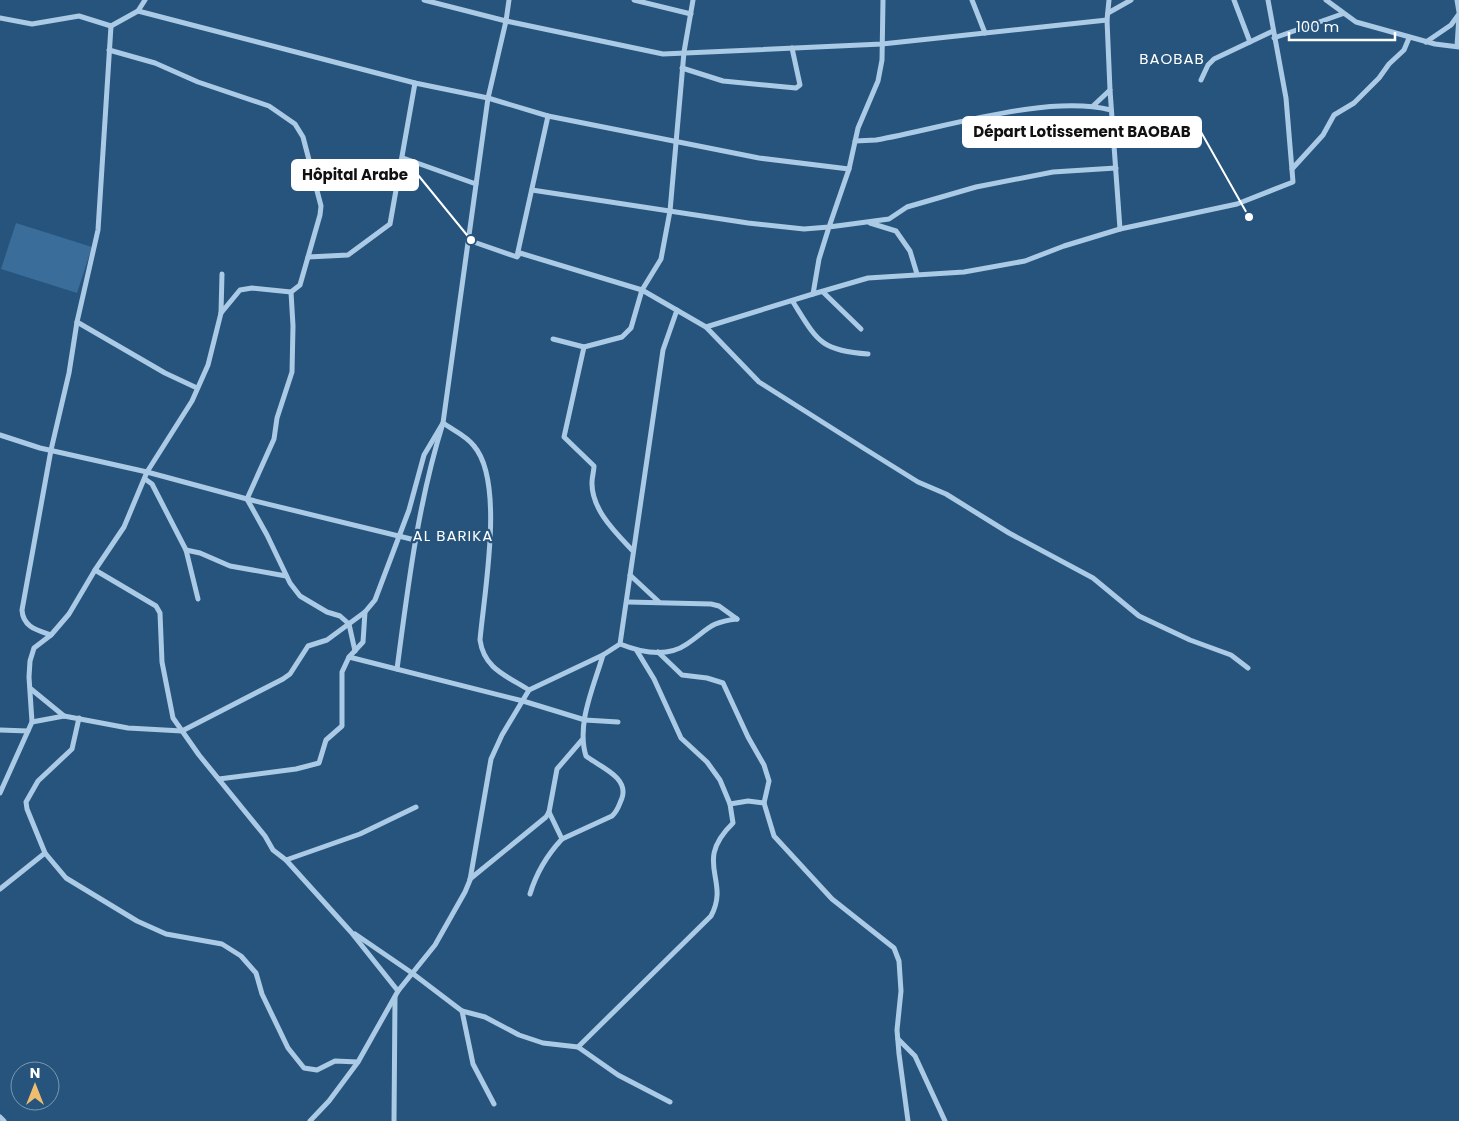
<svg xmlns="http://www.w3.org/2000/svg" width="1459" height="1121" viewBox="0 0 1459 1121" font-family="Poppins,sans-serif">
  <style>
    .green { fill: #3a6d9a }
    .lines { fill: none; stroke-linecap: round; stroke-linejoin: round }
    .minor { stroke: #abcae5; stroke-width: 5 }
    .labels { text-anchor: middle; stroke-width: 4.5; stroke-linejoin: round; paint-order: stroke }
    .neighbourhood-label { font-size: 15px; letter-spacing: 1px; fill: #fff; stroke: #26547c }
    .leader { fill: none; stroke: #fff; stroke-width: 2 }
    .callout-dot { fill: #fff; stroke: #26547c; stroke-width: 2 }
    .callout { fill: #fff; stroke: #fff; stroke-width: 2 }
    .callout-label { font-size: 15px; text-anchor: middle; font-weight: bold; fill: #111 }
  </style>
  <rect width="100%" height="100%" fill="#26547c"/>
  <path class="green" d="M16 223 92 247 77 293 1 269Z"/>
  <g class="lines">
    <g class="minor">
      <path d="M424 0 506 21 663 54 882 44 1107 20"/>
      <path d="M634 0 691 14"/>
      <path d="M972 0 985 33"/>
      <path d="M1109 0 1107 20 1110 90 1120 229"/>
      <path d="M1234 0 1250 42"/>
      <path d="M1326 0 1356 22 1435 44 1459 47"/>
      <path d="M1457 0 1459 12"/>
      <path d="M138 11 415 83 488 98 548 116 759 158 849 169 858 128 878 81 882 60 883 0"/>
      <path d="M1108 13 1131 0"/>
      <path d="M0 18 32 24 79 16 111 26 138 11 145 0"/>
      <path d="M1274 38 1342 14"/>
      <path d="M1426 42 1451 25 1459 14"/>
      <path d="M1457 46 1459 16"/>
      <path d="M109 50 155 63 198 82 269 106 295 124 303 137 321 206 320 215 300 285 291 292 252 288 240 290 221 313"/>
      <path d="M682 68 723 81 796 88 800 85 792 48"/>
      <path d="M1201 80 1208 65 1214 59 1273 31"/>
      <path d="M1093 106 1110 90"/>
      <path d="M855 141 876 140C944 128 1046 94 1111 110"/>
      <path d="M403 158 476 184"/>
      <path d="M1116 168 1053 172 976 187 907 207 889 219 829 227 819 259 813 294 868 278 964 272 1025 261 1064 246 1120 229 1237 204 1293 182 1286 98 1268 0"/>
      <path d="M1292 169 1323 135 1334 115 1354 103 1379 78 1389 64 1404 50 1409 38"/>
      <path d="M532 190 748 223 804 229 829 227 849 169"/>
      <path d="M870 223 896 231 910 251 917 274"/>
      <path d="M468 240 517 257 520 253 642 290 706 327 759 382 865 449 918 482 946 494 1009 533 1093 578 1139 616 1190 640 1231 655 1248 668"/>
      <path d="M517 256 548 116"/>
      <path d="M308 257 348 255 390 224 415 83"/>
      <path d="M291 292 293 326 292 372 277 418 274 439 247 499 267 535 290 583 300 596 327 612 340 616 349 624 355 651"/>
      <path d="M823 292 861 329"/>
      <path d="M793 302C817 340 820 351 868 354"/>
      <path d="M77 322 165 373 197 388"/>
      <path d="M706 327 813 294"/>
      <path d="M553 339 584 347 622 337 631 328 642 290 661 259 670 211 684 52 693 0"/>
      <path d="M584 347 564 437 594 466C594 471 592 477 592 482 591 509 615 532 632 550"/>
      <path d="M0 435 40 448 147 472 247 499 415 540"/>
      <path d="M145 479 152 484 186 550 198 599"/>
      <path d="M186 550 200 553 230 566 286 576"/>
      <path d="M95 570 156 606 160 613 162 662 173 718 199 755 265 836 273 850 286 860 351 932 398 991"/>
      <path d="M630 575 659 602"/>
      <path d="M628 602 711 604 719 606 737 619"/>
      <path d="M51 635C37 630 23 627 22 610L51 450 69 373 77 322 98 230 111 26"/>
      <path d="M620 644C640 652 667 658 687 644 708 630 709 622 737 619"/>
      <path d="M658 652 682 675 707 678 723 683 748 737 764 765 769 781 764 803"/>
      <path d="M349 657 523 701 585 720 618 722"/>
      <path d="M397 669C408 586 418 503 443 423L488 98 506 21 509 0"/>
      <path d="M31 689 64 716"/>
      <path d="M79 718 72 749 38 781 26 802 27 809 45 853 66 878 137 921 166 934 222 944 241 956 256 973 262 994 288 1048 304 1068 317 1070 335 1061 358 1062"/>
      <path d="M32 722 64 716 128 728 182 731 283 679 290 674 308 646 327 640 365 612 375 600 409 510 424 455 443 423C453 430 467 436 474 446 505 482 484 593 480 640 484 669 507 676 529 690"/>
      <path d="M0 730 28 731"/>
      <path d="M219 779 296 769 319 763 326 740 342 726V672L349 657 363 642 365 612"/>
      <path d="M0 793 32 722 29 677 30 661 34 648 51 635 69 614 95 570 124 527 147 472 192 401 208 365 221 313 222 274"/>
      <path d="M730 804 748 801 764 803 774 836 832 899 894 948 899 961 901 991 897 1030 899 1054 908 1121"/>
      <path d="M549 812 562 839"/>
      <path d="M286 860 360 834 416 807"/>
      <path d="M470 879 546 817 549 812 557 769 582 740"/>
      <path d="M0 889 45 853"/>
      <path d="M530 894C536 874 548 854 562 839L612 816C618 811 619 805 622 798 629 777 600 767 586 756 576 724 594 686 603 655"/>
      <path d="M355 934 412 973 462 1011 473 1064 494 1104"/>
      <path d="M462 1011 485 1017 519 1035 543 1043 578 1047 618 1075 670 1102"/>
      <path d="M898 1039 915 1056 945 1121"/>
      <path d="M578 1047 711 916C731 879 692 863 733 823L730 804 720 780 707 762 681 738 654 679 637 651"/>
      <path d="M0 1117 4 1121"/>
      <path d="M310 1121 329 1101 358 1062 398 991 435 945 465 892 470 880 491 759 502 735 529 690 603 655 620 644 663 350 677 310"/>
      <path d="M394 1121 395 997"/>
    </g>
  </g>
  <g class="labels">
    <g class="neighbourhood-label">
      <text x="1172" y="64">BAOBAB</text>
      <text x="453" y="541">AL BARIKA</text>
    </g>
  </g>
  <path class="leader" d="M1249 217L1201 132M471 240L418 175"/>
  <g class="callout-dot">
    <circle cx="1249" cy="217" r="5"/>
    <circle cx="471" cy="240" r="5"/>
  </g>
  <g class="callout">
    <rect x="963" y="117" width="238" height="30" rx="5"/>
    <rect x="292" y="160" width="126" height="30" rx="5"/>
  </g>
  <g class="callout-label">
    <text x="1082" y="137">Départ Lotissement BAOBAB</text>
    <text x="355" y="180">Hôpital Arabe</text>
  </g>
  <g transform="translate(35 1086)"><circle r="24" fill="#26547c" stroke="#7d98b0"/>
  <path d="M0-4L9 19L0 12L-9 19Z" fill="#edbe70"/>
  <text y="-8" font-size="14" font-weight="bold" text-anchor="middle" fill="#ffffff">N</text>
  </g>
  <path d="M1289 32v8h106v-8" fill="none" stroke="#ffffff" stroke-width="2.5"/>
  <text x="1296" y="32" font-size="15" fill="#ffffff" stroke="#26547c" stroke-width="4" paint-order="stroke">100 m</text>
</svg>
